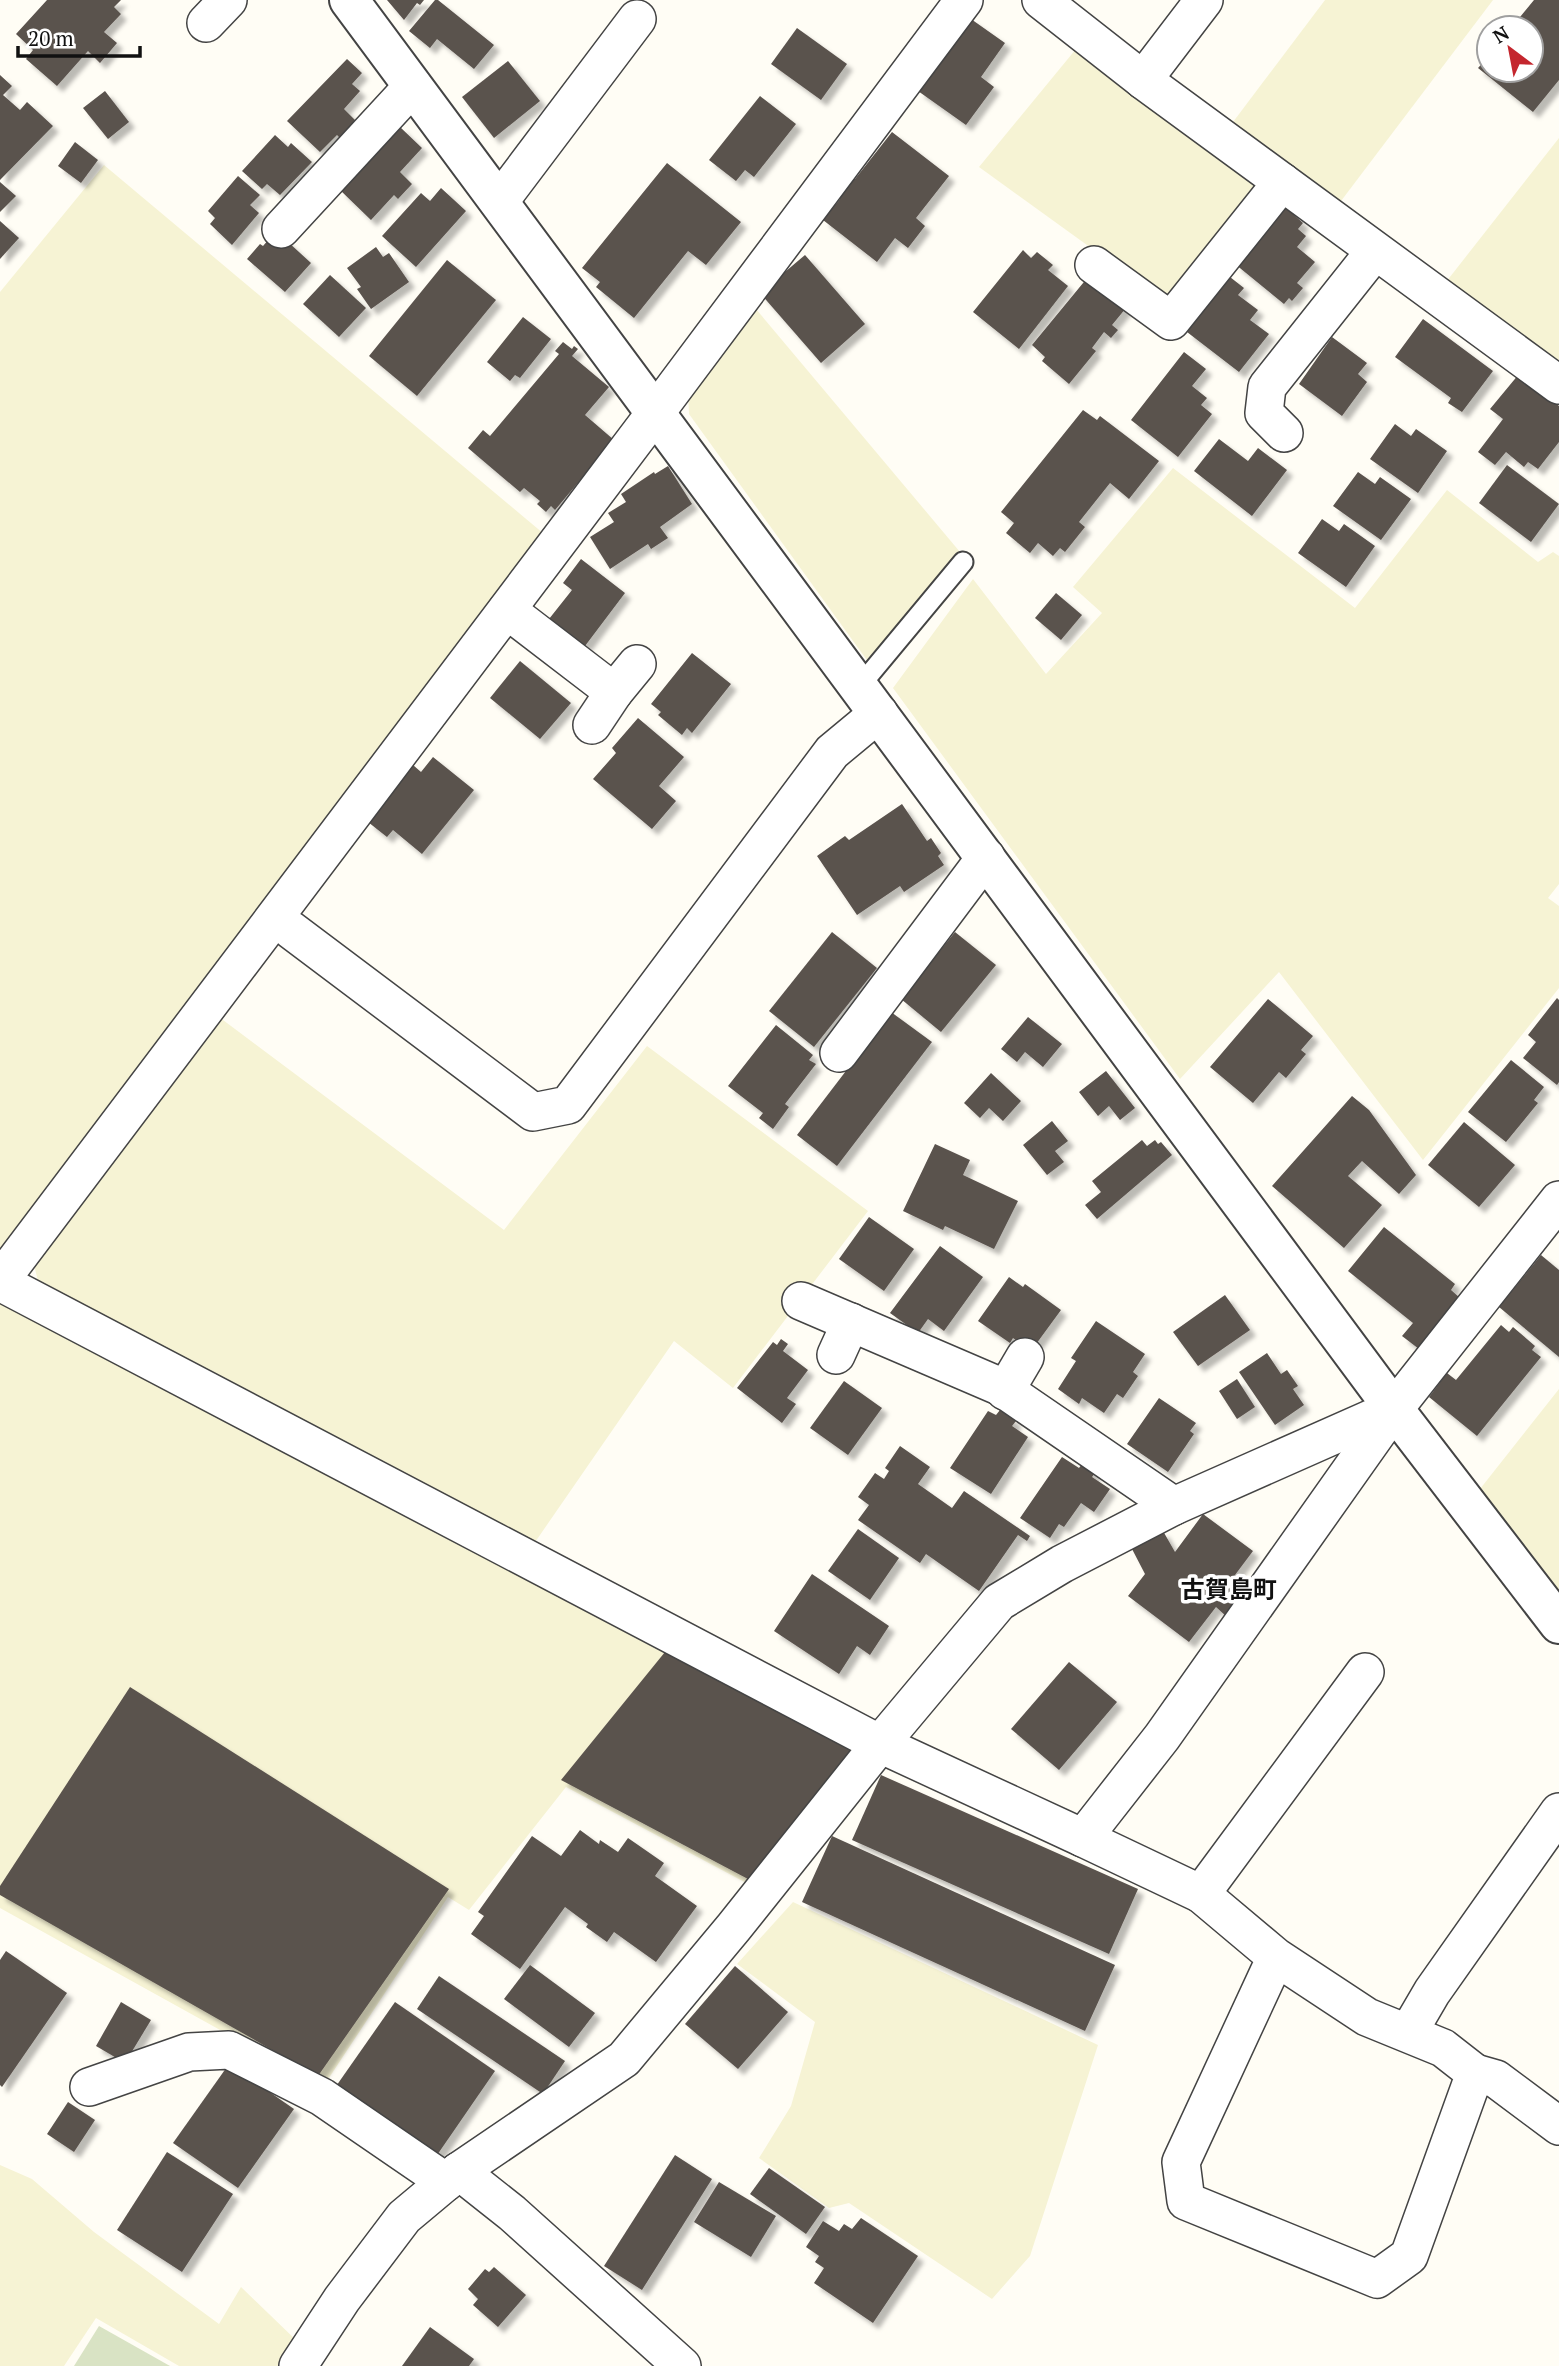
<svg xmlns="http://www.w3.org/2000/svg" width="1559" height="2366" viewBox="0 0 1559 2366" font-family="'PT Serif','Noto Sans JP',serif">
  <style>
    .farmland { fill: #f6f3d4 }
    .cemetery { fill: #d9e3c4 }
    .building { fill: #5a524d; filter: url(#shadow) }
    .lines { fill: none; stroke-linecap: round; stroke-linejoin: round }
    .service-casing { stroke: #444; stroke-width: 23 }
    .minor-casing { stroke: #444; stroke-width: 40 }
    .tertiary-casing { stroke: #444; stroke-width: 42 }
    .service { stroke: #fff; stroke-width: 19 }
    .minor { stroke: #fff; stroke-width: 37 }
    .tertiary { stroke: #fff; stroke-width: 38 }
    .labels { text-anchor: middle; stroke-width: 7; stroke-linejoin: round; paint-order: stroke }
    .quarter-label { font-size: 24px; font-weight: bold; fill: #111; stroke: #fff }
  </style>
  <defs>
    <filter id="shadow"><feDropShadow dx="6" dy="6" stdDeviation="2" flood-color="#0004"/></filter>
  </defs>
  <rect width="100%" height="100%" fill="#fffdf5"/>
  <g class="farmland">
    <path d="M1325 0H1493L1338 205 1230 126Z"/>
    <path d="M1076 49 1269 190 1170 305 979 167Z"/>
    <path d="M1559 138V364L1446 282Z"/>
    <path d="M104 165 550 539 0 1253V292Z"/>
    <path d="M756 309 960 552 869 663 689 414 688 390Z"/>
    <path d="M1173 468 1355 608 1447 490 1538 562 1553 552 1559 556V884L1548 898 1559 906V988L1423 1160 1279 972 1180 1079 893 688 973 579 1046 674 1102 613 1073 587Z"/>
    <path d="M215 1014 504 1230 647 1046 868 1211 733 1388 674 1341 531 1548 39 1285 33 1261Z"/>
    <path d="M0 1296 860 1751 750 1885 566 1787 469 1910 448 1897 323 2087 0 1908Z"/>
    <path d="M1559 1389V1591L1480 1489Z"/>
    <path d="M793 1902 1098 2045 1030 2256 992 2299 849 2203 829 2208 759 2158 791 2106 815 2022 737 1964Z"/>
    <path d="M0 2165 32 2179 94 2232 219 2324 241 2287 298 2342 281 2366H179L96 2318 64 2366H0Z"/>
  </g>
  <path class="cemetery" d="M99 2326 170 2366H74Z"/>
  <g class="building">
    <path d="M47 0H121L114 7 121 14 104 32 117 43 100 63 88 51 57 86 26 59 33 50 16 34Z"/>
    <path d="M387 0H424L420 5 417 3 404 20Z"/>
    <path d="M435 0H438L494 45 474 69 437 39 430 48 409 31Z"/>
    <path d="M1534 0H1559V80L1533 112 1478 68 1489 56V70H1531V28H1511Z"/>
    <path d="M971 19 1005 43 981 77 994 87 966 125 918 91Z"/>
    <path d="M797 28 847 64 821 100 771 64Z"/>
    <path d="M347 59 362 73 352 84 360 91 344 109 356 121 340 138 337 135 320 152 287 121Z"/>
    <path d="M508 61 540 101 494 138 462 97Z"/>
    <path d="M0 75 12 86 3 95 20 110 27 102 53 126 0 180Z"/>
    <path d="M105 91 129 122 108 139 83 108Z"/>
    <path d="M760 96 796 124 754 177 745 170 736 181 709 160Z"/>
    <path d="M400 127 422 148 400 172 412 184 398 199 394 195 371 220 340 190Z"/>
    <path d="M892 132 949 176 916 218 925 226 908 248 895 238 877 262 823 220 840 199 835 196 851 175 855 179Z"/>
    <path d="M275 135 288 147 291 143 312 162 280 195 267 184 262 189 242 171Z"/>
    <path d="M75 142 98 160 81 183 58 166Z"/>
    <path d="M667 163 741 222 706 265 688 251 634 318 596 287 600 282 582 268Z"/>
    <path d="M238 176 260 195 250 205 259 213 232 245 210 224 215 218 208 211Z"/>
    <path d="M0 182 16 196 0 212Z"/>
    <path d="M441 188 466 211 416 267 382 236 421 193 430 201Z"/>
    <path d="M1283 205 1303 223 1298 229 1306 236 1297 247 1315 262 1297 283 1303 288 1292 301 1289 298 1284 304 1235 264Z"/>
    <path d="M0 221 19 238 0 259Z"/>
    <path d="M276 231 311 263 285 292 247 259 260 244 263 246Z"/>
    <path d="M376 247 383 257 389 253 409 282 371 309 357 289 361 287 347 268Z"/>
    <path d="M1023 250 1031 258 1037 252 1053 265 1048 270 1068 286 1019 349 973 312Z"/>
    <path d="M805 255 865 324 821 363 760 293Z"/>
    <path d="M447 260 496 300 417 396 369 356Z"/>
    <path d="M330 275 366 308 339 337 303 304Z"/>
    <path d="M1088 277 1126 308 1112 325 1118 330 1111 338 1104 332 1092 348 1096 351 1069 384 1042 361 1045 357 1032 345Z"/>
    <path d="M1230 277 1244 288 1238 295 1258 310 1250 320 1269 334 1239 372 1187 332Z"/>
    <path d="M523 317 551 339 520 378 515 375 510 381 487 362Z"/>
    <path d="M1423 319 1493 371 1462 412 1448 403 1451 398 1395 357Z"/>
    <path d="M1332 337 1367 363 1358 374 1367 382 1342 416 1299 384Z"/>
    <path d="M563 342 572 349 574 346 578 349 572 356 609 387 585 415 614 440 555 510 551 506 546 512 537 504 540 501 524 488 520 492 468 448 483 430 490 436 559 354 555 351Z"/>
    <path d="M1184 352 1206 369 1192 386 1207 398 1201 405 1212 414 1178 457 1131 420Z"/>
    <path d="M1519 374 1559 406V442L1538 469 1528 462 1524 467 1506 452 1495 465 1478 452 1503 419 1490 409Z"/>
    <path d="M1083 410 1097 420 1100 416 1159 461 1129 499 1110 483 1079 522 1085 527 1065 552 1060 548 1053 556 1038 543 1030 553 1006 533 1014 523 1001 512Z"/>
    <path d="M1395 424 1411 436 1416 429 1447 451 1418 493 1370 459Z"/>
    <path d="M1219 439 1248 461 1258 448 1287 470 1252 516 1194 471Z"/>
    <path d="M1507 465 1559 504 1531 542 1479 503Z"/>
    <path d="M668 466 692 504 660 527 668 538 651 549 648 544 610 569 590 537 614 522 608 513 626 502 621 494 654 472 655 474Z"/>
    <path d="M1358 472 1375 484 1380 477 1411 499 1381 540 1333 506Z"/>
    <path d="M1322 519 1339 531 1344 524 1375 546 1346 587 1298 553Z"/>
    <path d="M581 559 625 593 585 646 549 619 572 590 563 583Z"/>
    <path d="M1056 593 1082 615 1061 640 1035 618Z"/>
    <path d="M692 653 731 684 692 733 687 728 682 735 658 715 661 712 651 704Z"/>
    <path d="M520 661 571 703 540 739 490 698Z"/>
    <path d="M638 718 684 757 659 786 676 801 652 829 593 779 616 753 612 748Z"/>
    <path d="M433 757 474 790 422 854 393 830 387 837 368 822 413 765 421 772Z"/>
    <path d="M902 804 927 841 931 838 941 853 938 856 944 865 904 892 900 886 857 915 817 856 845 836 849 840Z"/>
    <path d="M832 932 877 968 814 1047 769 1011Z"/>
    <path d="M955 932 996 965 941 1032 901 999Z"/>
    <path d="M1557 998 1559 1000V1082L1557 1085 1523 1058 1536 1042 1528 1035Z"/>
    <path d="M1268 999 1313 1036 1301 1050 1306 1054 1286 1078 1279 1072 1253 1103 1210 1067Z"/>
    <path d="M891 1012 932 1042 837 1166 797 1135Z"/>
    <path d="M1028 1017 1062 1044 1043 1067 1025 1052 1017 1062 1001 1049Z"/>
    <path d="M776 1025 813 1055 809 1060 816 1064 785 1104 789 1107 773 1129 759 1118 763 1113 728 1086Z"/>
    <path d="M1511 1060 1544 1087 1534 1100 1538 1103 1506 1142 1468 1112Z"/>
    <path d="M1106 1071 1135 1108 1120 1120 1109 1106 1098 1116 1079 1092Z"/>
    <path d="M991 1073 1021 1101 1003 1121 989 1108 980 1118 964 1103Z"/>
    <path d="M1352 1096 1369 1110 1416 1175 1399 1194 1362 1161 1348 1176 1382 1205 1344 1248 1272 1186Z"/>
    <path d="M1052 1121 1068 1141 1055 1151 1064 1162 1047 1175 1023 1145Z"/>
    <path d="M1464 1122 1515 1165 1479 1207 1428 1165Z"/>
    <path d="M1142 1140 1147 1146 1155 1140 1158 1144 1161 1142 1172 1155 1097 1219 1085 1205 1101 1192 1092 1181Z"/>
    <path d="M935 1144 970 1160 963 1175 1018 1201 994 1249 945 1226 943 1230 903 1211Z"/>
    <path d="M869 1217 914 1249 884 1291 839 1259Z"/>
    <path d="M1384 1227 1455 1284 1451 1290 1460 1298 1419 1349 1402 1336 1413 1323 1348 1271Z"/>
    <path d="M940 1246 983 1277 944 1331 928 1319 918 1333 890 1313Z"/>
    <path d="M1541 1255 1559 1270V1357L1499 1307Z"/>
    <path d="M1009 1277 1023 1287 1025 1284 1061 1310 1031 1351 1013 1338 1010 1343 978 1321Z"/>
    <path d="M1225 1295 1250 1330 1198 1366 1173 1332Z"/>
    <path d="M1096 1321 1145 1354 1133 1372 1138 1376 1123 1398 1117 1394 1104 1413 1082 1398 1079 1404 1058 1389 1076 1361 1071 1358Z"/>
    <path d="M1501 1325 1509 1332 1513 1327 1535 1346 1532 1350 1541 1357 1477 1436 1429 1397 1447 1373 1456 1380Z"/>
    <path d="M781 1339 788 1344 783 1351 808 1370 787 1398 796 1404 782 1423 737 1388 773 1342 777 1345Z"/>
    <path d="M1267 1353 1281 1374 1287 1370 1298 1386 1293 1389 1304 1405 1275 1425 1239 1372Z"/>
    <path d="M1237 1379 1255 1407 1237 1419 1219 1391Z"/>
    <path d="M844 1381 882 1408 848 1455 810 1428Z"/>
    <path d="M1159 1398 1196 1423 1190 1431 1194 1434 1168 1472 1127 1444Z"/>
    <path d="M1000 1410 1016 1421 1012 1426 1028 1437 991 1494 950 1468 988 1411 996 1415Z"/>
    <path d="M900 1446 930 1467 918 1484 952 1508 964 1491 1030 1536 1027 1541 1018 1535 979 1591 926 1554 920 1563 858 1520 869 1505 858 1497 875 1473 884 1479 889 1471 885 1468Z"/>
    <path d="M1062 1457 1079 1468 1082 1464 1095 1473 1092 1477 1110 1489 1094 1512 1081 1503 1064 1527 1059 1524 1050 1538 1020 1518Z"/>
    <path d="M1203 1514 1253 1551 1232 1579 1247 1591 1227 1617 1216 1607 1189 1642 1128 1596 1145 1574 1132 1549 1163 1531 1175 1552Z"/>
    <path d="M858 1529 899 1558 870 1600 828 1571Z"/>
    <path d="M812 1574 889 1626 870 1655 857 1646 839 1674 774 1631Z"/>
    <path d="M665 1652 853 1751 748 1879 561 1780Z"/>
    <path d="M1069 1662 1117 1702 1059 1770 1011 1729Z"/>
    <path d="M130 1687 449 1889 318 2076 0 1895V1886Z"/>
    <path d="M881 1775 1138 1889 1109 1954 852 1840Z"/>
    <path d="M580 1830 599 1844 600 1840 618 1852 628 1838 664 1863 655 1876 697 1906 656 1962 614 1932 607 1942 586 1927 588 1924 565 1907 520 1969 471 1934 484 1916 478 1912 532 1836 561 1856Z"/>
    <path d="M832 1836 1115 1965 1085 2031 802 1902Z"/>
    <path d="M6 1951 67 1993 2 2087 0 2085V1960Z"/>
    <path d="M530 1965 595 2013 569 2047 504 1999Z"/>
    <path d="M735 1966 788 2012 738 2069 685 2024Z"/>
    <path d="M439 1976 565 2061 543 2094 417 2009Z"/>
    <path d="M121 2002 151 2020 125 2063 96 2046Z"/>
    <path d="M395 2002 495 2071 433 2161 332 2092Z"/>
    <path d="M229 2064 294 2109 238 2188 173 2143Z"/>
    <path d="M68 2102 95 2120 74 2152 47 2134Z"/>
    <path d="M167 2152 233 2194 182 2272 117 2230Z"/>
    <path d="M675 2155 712 2179 642 2290 604 2266Z"/>
    <path d="M769 2168 825 2207 806 2234 750 2194Z"/>
    <path d="M719 2182 776 2216 751 2257 694 2222Z"/>
    <path d="M861 2218 918 2256 873 2323 814 2283 824 2268 815 2262 819 2256 806 2247 823 2221 839 2231 844 2224 852 2229Z"/>
    <path d="M494 2267 526 2295 498 2327 473 2305 478 2299 468 2289 485 2269 489 2272Z"/>
    <path d="M430 2327 474 2359 469 2366H402Z"/>
  </g>
  <g class="lines">
    <defs>
      <path id="service" d="M859 687 963 562"/>
      <g id="minor">
        <path d="M1041 0 1143 80 1559 385"/>
        <path d="M206 23 228 0"/>
        <path d="M1143 80 1204 0"/>
        <path d="M499 202 637 19"/>
        <path d="M281 229 413 86"/>
        <path d="M1094 265 1171 321 1282 182"/>
        <path d="M1284 433 1264 413 1267 387 1375 251"/>
        <path d="M507 610 614 692 637 664"/>
        <path d="M592 725 614 692"/>
        <path d="M291 930 533 1112 568 1105 832 752 879 713"/>
        <path d="M839 1053 986 857"/>
        <path d="M0 1281 656 412 964 0"/>
        <path d="M0 1282 880 1744 1083 1838 1162 1737 1394 1409 1559 1200"/>
        <path d="M801 1301 999 1386 1174 1506"/>
        <path d="M836 1355 851 1322"/>
        <path d="M1005 1391 1025 1357"/>
        <path d="M1083 1838 1201 1894 1365 1672"/>
        <path d="M1201 1894 1276 1957 1367 2017 1443 2048 1475 2073 1409 2256 1377 2279 1186 2201 1181 2162 1276 1957"/>
        <path d="M1408 2033 1432 1992 1559 1812"/>
        <path d="M1475 2073 1496 2079 1559 2126"/>
        <path d="M89 2087 189 2052 229 2050 322 2097 446 2182"/>
        <path d="M459 2171 512 2213 682 2366"/>
        <path d="M298 2366 342 2299 404 2217 459 2171 624 2059 734 1927 880 1744 999 1602 1062 1564 1174 1506 1393 1409"/>
      </g>
      <path id="tertiary" d="M349 0 1394 1409 1559 1624"/>
    </defs>
    <use href="#service" class="service-casing"/>
    <use href="#minor" class="minor-casing"/>
    <use href="#tertiary" class="tertiary-casing"/>
    <use href="#service" class="service"/>
    <use href="#minor" class="minor"/>
    <use href="#tertiary" class="tertiary"/>
  </g>
  <g class="labels">
    <g class="quarter-label">
      <text x="1229" y="1598">古賀島町</text>
    </g>
  </g>
  <g transform="translate(1510 49) rotate(328)"><circle r="33" fill="#ffffff" stroke="#a0a0a0" stroke-width="2"/>
  <path d="M0-5L12 26L0 18L-12 26Z" fill="#c4262e"/>
  <text y="-10" font-size="19" font-weight="bold" text-anchor="middle" fill="#111111">N</text>
  </g>
  <path d="M18 46v10h122v-10" fill="none" stroke="#111111" stroke-width="3.5"/>
  <text x="28" y="46" font-size="21" fill="#111111" stroke="#ffffff" stroke-width="5" paint-order="stroke">20 m</text>
</svg>
